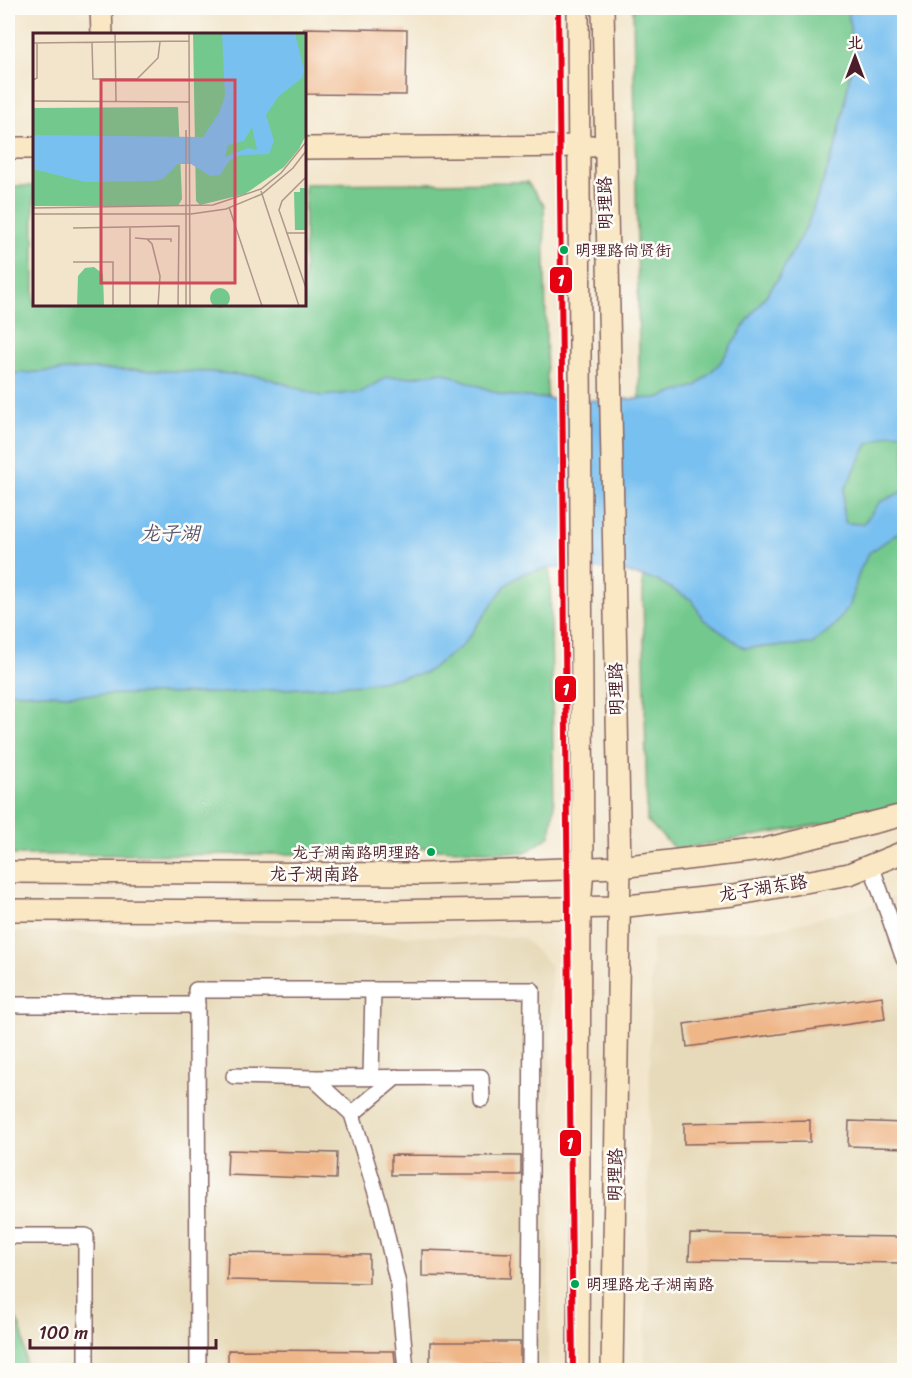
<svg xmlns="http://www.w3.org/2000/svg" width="912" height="1378" viewBox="0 0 912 1378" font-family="Sriracha,'LXGW WenKai TC',sans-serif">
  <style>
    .built { fill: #e7daba }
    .green { fill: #73c98d; stroke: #5e745c; stroke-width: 1.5 }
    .water { fill: #78c0f0; stroke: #61708e; stroke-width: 1.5 }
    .building { fill: #efb688 }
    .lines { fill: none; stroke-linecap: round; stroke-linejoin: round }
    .street-casing { stroke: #856463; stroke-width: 18 }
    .secondary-casing { stroke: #856463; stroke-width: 24 }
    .street { stroke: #fff; stroke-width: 15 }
    .secondary { stroke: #fae7c3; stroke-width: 21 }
    .metro-1-casing { stroke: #fdfcf7; stroke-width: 10 }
    .metro-1 { stroke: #e60012; stroke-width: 6 }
    .bus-dot { fill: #00a651; stroke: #fdfcf7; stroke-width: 2 }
    .labels { text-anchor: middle; stroke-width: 5; stroke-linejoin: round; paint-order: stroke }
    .bus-label { font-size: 16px; fill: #4a1f2b; stroke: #fdfcf7; text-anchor: start }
    .street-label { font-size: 18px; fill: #4a1f2b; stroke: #fdfcf7 }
    .water-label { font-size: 20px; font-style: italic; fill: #5a5770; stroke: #fdfcf7 }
    .inset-road { fill: none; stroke: #af968b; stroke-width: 1.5 }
    .view { fill: #d1495b; fill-opacity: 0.15; stroke: #d1495b; stroke-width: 3 }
    .inset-edge { fill: none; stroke: #4a1f2b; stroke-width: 3 }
    .line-badge { stroke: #fdfcf7; stroke-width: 2 }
    .badge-label { font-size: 16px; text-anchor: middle; font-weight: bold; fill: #fff }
  </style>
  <rect width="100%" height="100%" fill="#fdfcf7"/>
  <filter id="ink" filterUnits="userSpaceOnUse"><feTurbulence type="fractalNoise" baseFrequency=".0167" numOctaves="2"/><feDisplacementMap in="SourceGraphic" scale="12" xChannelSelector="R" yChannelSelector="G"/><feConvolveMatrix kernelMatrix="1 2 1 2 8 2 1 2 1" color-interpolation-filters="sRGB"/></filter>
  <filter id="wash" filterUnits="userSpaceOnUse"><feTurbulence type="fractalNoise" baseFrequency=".008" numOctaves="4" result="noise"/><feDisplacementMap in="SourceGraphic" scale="24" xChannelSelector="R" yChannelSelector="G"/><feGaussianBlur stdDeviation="1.35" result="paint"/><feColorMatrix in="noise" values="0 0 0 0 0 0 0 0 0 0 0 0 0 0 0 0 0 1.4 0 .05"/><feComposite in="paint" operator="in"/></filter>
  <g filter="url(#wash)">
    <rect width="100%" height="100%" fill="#f2e5cb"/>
    <g class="built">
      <path d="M904 894V1370H645L652 939 780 928 864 907Z"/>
      <path d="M8 932 522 937 551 965 548 1370H8Z"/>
    </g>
    <g class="green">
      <path d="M633 8H904V802L860 817 676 850 647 821Z"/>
      <path d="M527 182 544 205 554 809 550 836 525 853 394 847 359 854 8 855V186H34V304H304L305 184Z"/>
      <path d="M8 1308C25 1326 25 1346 25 1370H8Z"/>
    </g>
    <path class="water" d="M848 8H904V433L891 434 868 444 844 491 843 514 846 523 863 524 880 502 904 491V529L869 553 859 572 850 605 834 626 812 644 744 648 703 619 692 600 658 581 614 569 553 568 524 573 506 585 462 646 425 673 363 684 222 693 67 695 8 692V374L85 369 210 372 264 377 321 396 361 392 387 377H412L442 372 503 395 575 401 657 398 696 386 720 363 748 320 777 280 807 225 836 146 844 108 853 56Z"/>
    <g id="blocks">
      <g class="building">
        <path d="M304 28 407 30 406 95 304 94Z"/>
        <path d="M882 996 885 1019 687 1047 684 1024Z"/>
        <path d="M810 1120V1142L684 1144V1123Z"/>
        <path d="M849 1121 904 1123V1148L848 1146Z"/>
        <path d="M228 1150 337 1153 336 1179 227 1175Z"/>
        <path d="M391 1155 521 1156V1175H391Z"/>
        <path d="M690 1234 904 1237V1263L689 1260Z"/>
        <path d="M422 1250 512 1253 511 1278 422 1276Z"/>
        <path d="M228 1253 369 1255V1283L227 1280Z"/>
        <rect x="430" y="1342" width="90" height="23"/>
        <path d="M228 1350 394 1351 396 1371H228Z"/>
      </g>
    </g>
  </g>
  <g filter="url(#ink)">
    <use href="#blocks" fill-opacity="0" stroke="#856463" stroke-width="1.5"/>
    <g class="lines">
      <defs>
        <g id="street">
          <path d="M871 865 904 959"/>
          <path d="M8 1005H197L196 990H532L530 1370"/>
          <path d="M197 1005 198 1370"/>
          <path d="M234 1076 313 1078 352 1114 380 1206 398 1284 406 1370"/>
          <path d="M371 1077 373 990"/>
          <path d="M313 1078 481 1077 482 1099"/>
          <path d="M352 1114 396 1077"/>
          <path d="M8 1236H86V1370"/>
        </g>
        <g id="secondary">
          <path d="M101 8 102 34"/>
          <path d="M578 8 583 868 580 908 578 1370"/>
          <path d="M603 8 620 867 612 1370"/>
          <path d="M8 148H34"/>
          <path d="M304 148 592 146"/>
          <path d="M8 872 422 874 620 867 761 850 904 815"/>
          <path d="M8 910 380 911 617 907 734 895 849 874 904 852"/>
        </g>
      </defs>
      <use href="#street" class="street-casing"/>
      <use href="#secondary" class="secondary-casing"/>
      <use href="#street" class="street"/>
      <use href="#secondary" class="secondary"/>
      <defs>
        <path id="metro-1" d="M558 8 573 1370"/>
      </defs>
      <use href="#metro-1" class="metro-1-casing"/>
      <use href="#metro-1" class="metro-1"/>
    </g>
  </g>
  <g class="bus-dot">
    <circle cx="564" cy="250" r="5"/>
    <circle cx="431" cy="852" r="5"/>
    <circle cx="575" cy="1284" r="5"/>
  </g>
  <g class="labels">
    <g class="bus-label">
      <text x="575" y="256">明理路尚贤街</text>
      <text x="420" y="858" text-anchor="end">龙子湖南路明理路</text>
      <text x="586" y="1290">明理路龙子湖南路</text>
    </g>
    <g class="street-label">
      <text transform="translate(605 203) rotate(-91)" y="6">明理路</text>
      <text transform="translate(616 689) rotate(-91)" y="6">明理路</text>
      <text x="314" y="880">龙子湖南路</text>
      <text transform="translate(763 888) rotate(-9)" y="6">龙子湖东路</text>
      <text transform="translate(615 1175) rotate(-89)" y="6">明理路</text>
    </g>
    <g class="water-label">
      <text x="170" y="540">龙子湖</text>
    </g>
  </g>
  <g transform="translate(33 33)">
    <rect width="273" height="273" fill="#f2e5cb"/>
    <path d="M160 0H273V102L266 116 251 134 212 161 167 172 163 168ZM145 74 149 166 145 173H0V75ZM267 155H273V197H262L261 159H267ZM52 235 61 234 70 241 71 273H44L45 243ZM177 265a10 10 0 1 1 20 0a10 10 0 1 1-20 0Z" fill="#73c98d"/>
    <path d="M189 0H262L271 37 269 45 246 63 233 82 241 108 236 121 207 122 196 128 187 142 177 143 158 131H145L130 146 121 148 52 149 0 136V102L170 104 186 80 192 63ZM219 94 224 117 215 115 192 124 195 112 211 108Z" fill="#78c0f0" fill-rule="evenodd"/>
    <path class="inset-road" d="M82 0 83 69M156 0 157 273M0 10 156 8M59 10 60 46H104L125 25 127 9M0 47 4 45V10M0 68 156 69M273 144 249 168 246 177 273 255M228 158 266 273M196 174 229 273M0 175 180 172 228 156 248 140 273 109M0 181H158L193 176 229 161 260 135 273 118M40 195 146 193 145 273M97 195V273M253 200H273M102 205 114 206 119 211 127 243 125 273M114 206H138V209M40 229H80V273M153 273V97"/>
    <path class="view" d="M68 47H202V250H68Z"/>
    <rect width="273" height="273" class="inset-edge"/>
  </g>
  <g class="line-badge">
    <rect x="549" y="266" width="24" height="28" rx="6" fill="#e60012"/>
    <rect x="554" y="675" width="23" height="28" rx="6" fill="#e60012"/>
    <rect x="559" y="1129" width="23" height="28" rx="6" fill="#e60012"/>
  </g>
  <g class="badge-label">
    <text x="561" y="286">1</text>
    <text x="566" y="695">1</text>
    <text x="570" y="1149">1</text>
  </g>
  <rect width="912" height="1378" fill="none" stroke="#fdfcf7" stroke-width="30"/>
  <g transform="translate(855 57)" stroke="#fdfcf7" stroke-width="4.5" paint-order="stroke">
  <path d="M0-4.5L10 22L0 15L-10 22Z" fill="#4a1f2b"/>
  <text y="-9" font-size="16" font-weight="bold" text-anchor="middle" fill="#4a1f2b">北</text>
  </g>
  <path d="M30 1339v9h186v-9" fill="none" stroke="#4a1f2b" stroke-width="3"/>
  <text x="39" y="1339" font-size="18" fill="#4a1f2b" stroke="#fdfcf7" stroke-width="4.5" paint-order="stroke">100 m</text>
</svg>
